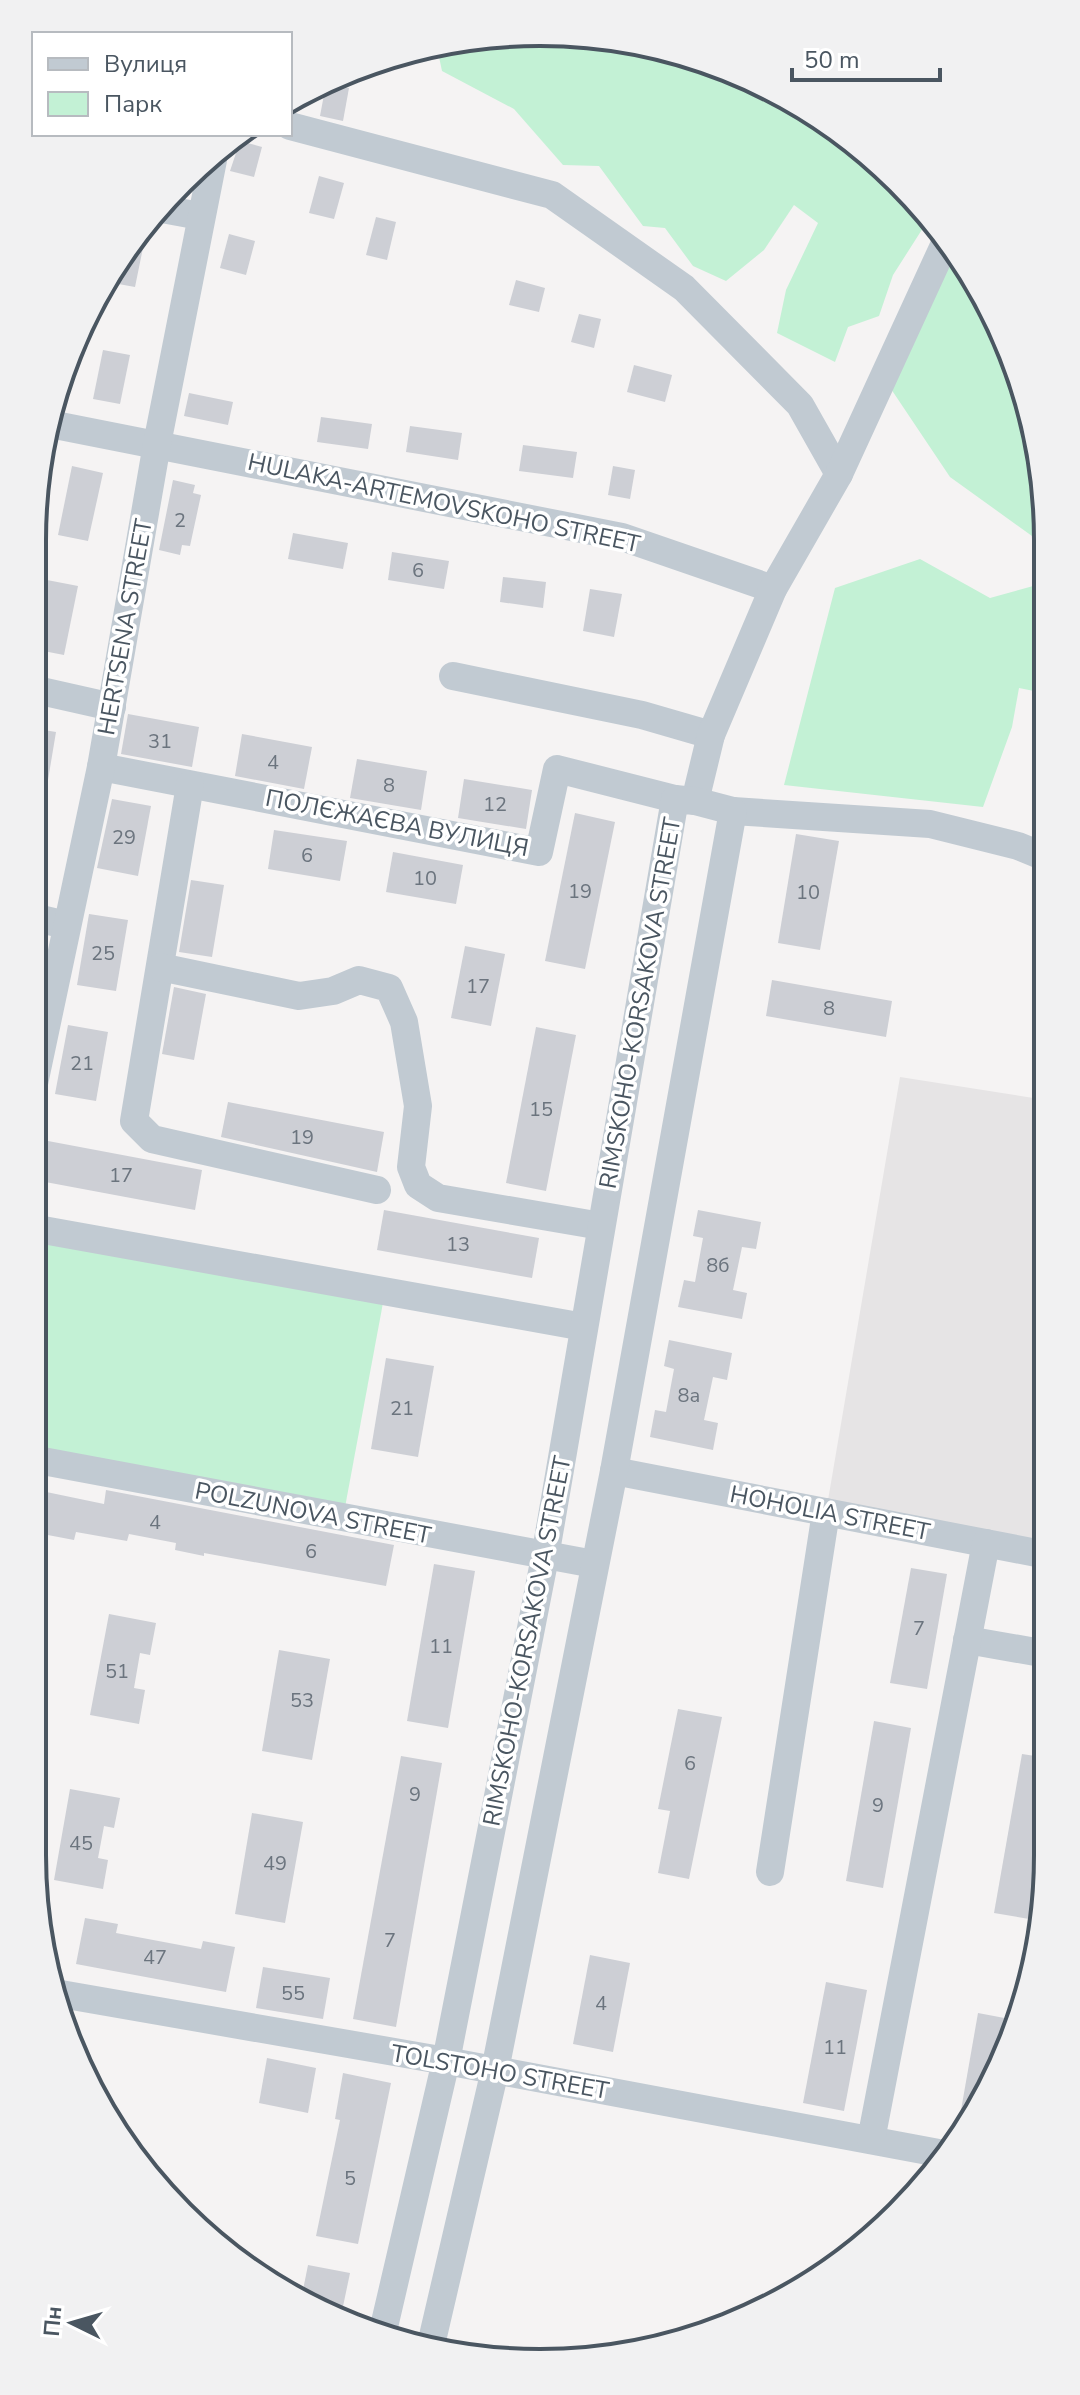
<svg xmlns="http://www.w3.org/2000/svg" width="1080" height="2395" viewBox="0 0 1080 2395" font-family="'Nunito Sans',sans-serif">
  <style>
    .education { fill: #e6e4e5 }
    .green { fill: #c3f1d5 }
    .building { fill: #cdcfd5 }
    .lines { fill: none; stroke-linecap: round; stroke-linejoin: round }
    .minor { stroke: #c1cad2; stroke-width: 28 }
    .labels { text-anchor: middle; stroke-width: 7; stroke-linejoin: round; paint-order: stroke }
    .number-label { font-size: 20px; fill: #6b747e }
    .street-label { font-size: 24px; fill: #4a5661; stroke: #fff }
    .rim { fill: none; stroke: #4a5661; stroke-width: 4 }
  </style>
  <rect width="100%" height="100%" fill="#f5f3f3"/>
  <path class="education" d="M900 1077 1046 1100 1047 1555 826 1512Z"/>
  <g class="green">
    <path d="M540 32 734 71 849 137 930 217 893 275 879 316 848 327 835 362 777 333 786 290 818 223 794 205 764 250 726 281 693 266 665 228 643 226 599 166 563 165 514 109 442 71 438 52Z"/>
    <path d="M947 239 1009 345 1044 473V567L1032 536 950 477 883 377Z"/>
    <path d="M920 559 990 598 1044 583V693L1019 688 1012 727 983 807 784 785 835 588Z"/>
    <path d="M32 1228 385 1292 343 1518 32 1459Z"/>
  </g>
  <g class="building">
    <path d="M326 84 349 88 343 121 320 116Z"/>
    <path d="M240 141 262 147 254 177 230 171Z"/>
    <path d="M319 176 344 183 334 219 309 213Z"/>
    <path d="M376 217 396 222 387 260 366 255Z"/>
    <path d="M146 233 135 287 113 283 123 268Z"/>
    <path d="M229 234 255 241 246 275 220 268Z"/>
    <path d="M516 280 545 288 539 312 509 305Z"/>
    <path d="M579 314 601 319 594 348 571 342Z"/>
    <path d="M103 350 130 355 120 404 93 399Z"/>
    <path d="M634 365 672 375 665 402 627 392Z"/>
    <path d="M189 393 233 402 228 425 184 416Z"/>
    <path d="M321 417 372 424 368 449 317 442Z"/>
    <path d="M410 426 462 433 458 460 406 452Z"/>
    <path d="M523 445 577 452 573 478 519 471Z"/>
    <path d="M72 466 103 473 88 541 58 535Z"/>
    <path d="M613 466 635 470 630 499 608 495Z"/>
    <path d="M173 480 195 485 193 493 201 495 190 546 182 545 180 555 159 550Z"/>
    <path d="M293 533 348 543 343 569 288 559Z"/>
    <path d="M392 552 449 561 444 589 388 580Z"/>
    <path d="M503 577 546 582 543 608 500 602Z"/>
    <path d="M47 580 78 586 64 655 33 649Z"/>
    <path d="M590 589 622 594 614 637 583 631Z"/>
    <path d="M128 714 199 727 192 767 121 754Z"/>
    <path d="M32 728 56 732 46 792 32 790Z"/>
    <path d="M242 734 312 747 304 789 235 776Z"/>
    <path d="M357 759 427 771 421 810 350 798Z"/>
    <path d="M464 779 532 790 526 829 458 818Z"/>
    <path d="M112 799 151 806 138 876 97 868Z"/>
    <path d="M575 813 615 822 585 969 545 961Z"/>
    <path d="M274 830 347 841 340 881 268 869Z"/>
    <path d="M796 834 839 841 820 950 778 943Z"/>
    <path d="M393 852 463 865 456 904 386 892Z"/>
    <path d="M191 880 224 885 212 957 179 952Z"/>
    <path d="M89 914 128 920 116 991 77 985Z"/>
    <path d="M465 946 505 954 491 1026 451 1018Z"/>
    <path d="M772 980 892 1001 886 1037 766 1016Z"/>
    <path d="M174 987 206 994 194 1060 162 1054Z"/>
    <path d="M68 1025 108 1032 96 1101 55 1094Z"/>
    <path d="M536 1027 576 1035 546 1191 506 1183Z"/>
    <path d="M228 1102 384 1132 377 1172 221 1137Z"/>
    <path d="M48 1141 202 1170 195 1210 40 1181Z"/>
    <path d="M384 1210 539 1238 532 1278 377 1250Z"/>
    <path d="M698 1210 761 1222 756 1249 742 1247 733 1290 747 1293 742 1319 678 1307 684 1280 695 1282 703 1238 693 1236Z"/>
    <path d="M669 1340 732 1353 727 1380 713 1377 704 1420 718 1423 713 1450 650 1437 655 1410 666 1412 674 1369 664 1366Z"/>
    <path d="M386 1358 434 1366 418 1457 371 1449Z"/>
    <path d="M32 1489 104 1504 106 1490 394 1545 386 1586 204 1553V1556L175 1550 176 1543 129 1534 127 1541 76 1532 74 1540 32 1532Z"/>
    <path d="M434 1564 475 1571 448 1728 407 1721Z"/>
    <path d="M911 1568 947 1574 927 1689 890 1683Z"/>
    <path d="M109 1614 156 1623 150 1655 140 1653 134 1688 145 1690 139 1724 90 1715Z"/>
    <path d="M279 1650 330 1659 312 1760 262 1751Z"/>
    <path d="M678 1709 722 1717 689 1879 658 1873 670 1811 658 1809Z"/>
    <path d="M874 1721 911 1728 883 1888 846 1881Z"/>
    <path d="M1022 1754 1048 1758V1846L1035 1920 994 1913Z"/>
    <path d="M401 1756 442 1763 396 2027 353 2019Z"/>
    <path d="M70 1789 120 1798 114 1828 104 1826 98 1858 108 1860 103 1889 54 1880Z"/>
    <path d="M252 1813 303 1822 285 1923 235 1914Z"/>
    <path d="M85 1918 118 1924 116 1933 201 1949 203 1941 235 1947 226 1992 76 1964Z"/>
    <path d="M590 1955 630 1963 613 2052 573 2044Z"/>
    <path d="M263 1967 330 1978 323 2019 256 2008Z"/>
    <path d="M826 1982 867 1990 844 2111 803 2103Z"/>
    <path d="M978 2013 1015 2020 1010 2049 957 2133Z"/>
    <path d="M267 2058 316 2068 308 2113 259 2103Z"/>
    <path d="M343 2073 391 2083 358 2244 316 2236 340 2120 335 2119Z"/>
    <path d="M308 2265 350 2273 341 2316 301 2300Z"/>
  </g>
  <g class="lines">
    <g class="minor">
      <path d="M290 126 552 195 684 288 800 405 839 474"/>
      <path d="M162 209 200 216"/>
      <path d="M55 425 622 537 773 589"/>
      <path d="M453 676 642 715 711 735"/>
      <path d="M32 689 112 707"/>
      <path d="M101 767 539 852 557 769 675 799"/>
      <path d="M190 785 134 1121 152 1139 377 1190"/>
      <path d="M695 801 711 735 773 589 839 474 947 239"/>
      <path d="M733 811 930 824 1018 846 1045 857"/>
      <path d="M32 917 66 925"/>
      <path d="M160 967 299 996 333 991 359 980 389 988 404 1022 418 1106 411 1167 418 1185 438 1198 601 1226"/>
      <path d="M32 1093 101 767 157 444 213 160"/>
      <path d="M32 1228 584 1327"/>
      <path d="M32 1459 594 1564"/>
      <path d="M614 1471 1047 1555"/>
      <path d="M967 1640 1047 1654"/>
      <path d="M770 1872 826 1512"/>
      <path d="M55 1993 446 2061 944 2154"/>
      <path d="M871 2140 986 1543"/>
      <path d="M383 2331 446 2061 545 1557 675 799 695 801 733 811 614 1471 495 2070 430 2349"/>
    </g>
  </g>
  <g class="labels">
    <g class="number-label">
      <text x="180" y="527">2</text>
      <text x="418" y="577">6</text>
      <text x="160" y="748">31</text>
      <text x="273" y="769">4</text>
      <text x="389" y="792">8</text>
      <text x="495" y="811">12</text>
      <text x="124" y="844">29</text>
      <text x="307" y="862">6</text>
      <text x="425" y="885">10</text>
      <text x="580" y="898">19</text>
      <text x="808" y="899">10</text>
      <text x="103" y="960">25</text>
      <text x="478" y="993">17</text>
      <text x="829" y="1015">8</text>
      <text x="82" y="1070">21</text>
      <text x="541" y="1116">15</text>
      <text x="302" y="1144">19</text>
      <text x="121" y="1182">17</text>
      <text x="458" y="1251">13</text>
      <text x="718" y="1272">8б</text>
      <text x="689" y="1402">8а</text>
      <text x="402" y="1415">21</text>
      <text x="155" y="1529">4</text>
      <text x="311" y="1558">6</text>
      <text x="919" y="1635">7</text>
      <text x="441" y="1653">11</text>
      <text x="117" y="1678">51</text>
      <text x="302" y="1707">53</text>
      <text x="690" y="1770">6</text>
      <text x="415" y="1801">9</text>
      <text x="878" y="1812">9</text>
      <text x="81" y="1850">45</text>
      <text x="275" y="1870">49</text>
      <text x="390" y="1947">7</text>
      <text x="155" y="1964">47</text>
      <text x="293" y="2000">55</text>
      <text x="601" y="2010">4</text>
      <text x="835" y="2054">11</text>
      <text x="350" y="2185">5</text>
    </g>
    <g class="street-label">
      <text transform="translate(444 503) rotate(12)" y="8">HULAKA-ARTEMOVSKOHO STREET</text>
      <text transform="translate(125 627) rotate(-80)" y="8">HERTSENA STREET</text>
      <text transform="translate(397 823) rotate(11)" y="8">ПОЛЄЖАЄВА ВУЛИЦЯ</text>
      <text transform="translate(640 1003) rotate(-80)" y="8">RIMSKOHO-KORSAKOVA STREET</text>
      <text transform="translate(313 1513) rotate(11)" y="8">POLZUNOVA STREET</text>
      <text transform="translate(830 1513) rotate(11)" y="8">HOHOLIA STREET</text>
      <text transform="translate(527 1641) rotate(-79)" y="8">RIMSKOHO-KORSAKOVA STREET</text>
      <text transform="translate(500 2072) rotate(10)" y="8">TOLSTOHO STREET</text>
    </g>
  </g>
  <path d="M0 0H1080V2395H0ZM540 46H540A494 494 0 0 1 1034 540V1855A494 494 0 0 1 540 2349H540A494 494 0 0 1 46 1855V540A494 494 0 0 1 540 46Z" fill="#f1f1f2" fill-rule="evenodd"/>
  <path class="rim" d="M540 46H540A494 494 0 0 1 1034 540V1855A494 494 0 0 1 540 2349H540A494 494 0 0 1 46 1855V540A494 494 0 0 1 540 46Z"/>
  <rect x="32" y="32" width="260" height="104" fill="#ffffff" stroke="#b7bbc0" stroke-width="2"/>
  <rect x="48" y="58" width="40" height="12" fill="#c1cad2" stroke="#b7bbc0" stroke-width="2"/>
  <text x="104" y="72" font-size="24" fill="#4a5661">Вулиця</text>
  <rect x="48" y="92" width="40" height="24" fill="#c3f1d5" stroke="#b7bbc0" stroke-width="2"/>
  <text x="104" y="112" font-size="24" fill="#4a5661">Парк</text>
  <g transform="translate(72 2323) rotate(275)" stroke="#ffffff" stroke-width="6" paint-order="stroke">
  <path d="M0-6L14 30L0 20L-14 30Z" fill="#4a5661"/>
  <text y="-12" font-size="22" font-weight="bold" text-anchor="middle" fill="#4a5661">Пн</text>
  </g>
  <path d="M792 68v12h148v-12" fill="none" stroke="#4a5661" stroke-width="4"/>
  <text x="804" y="68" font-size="24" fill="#4a5661" stroke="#ffffff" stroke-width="6" paint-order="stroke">50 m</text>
</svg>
